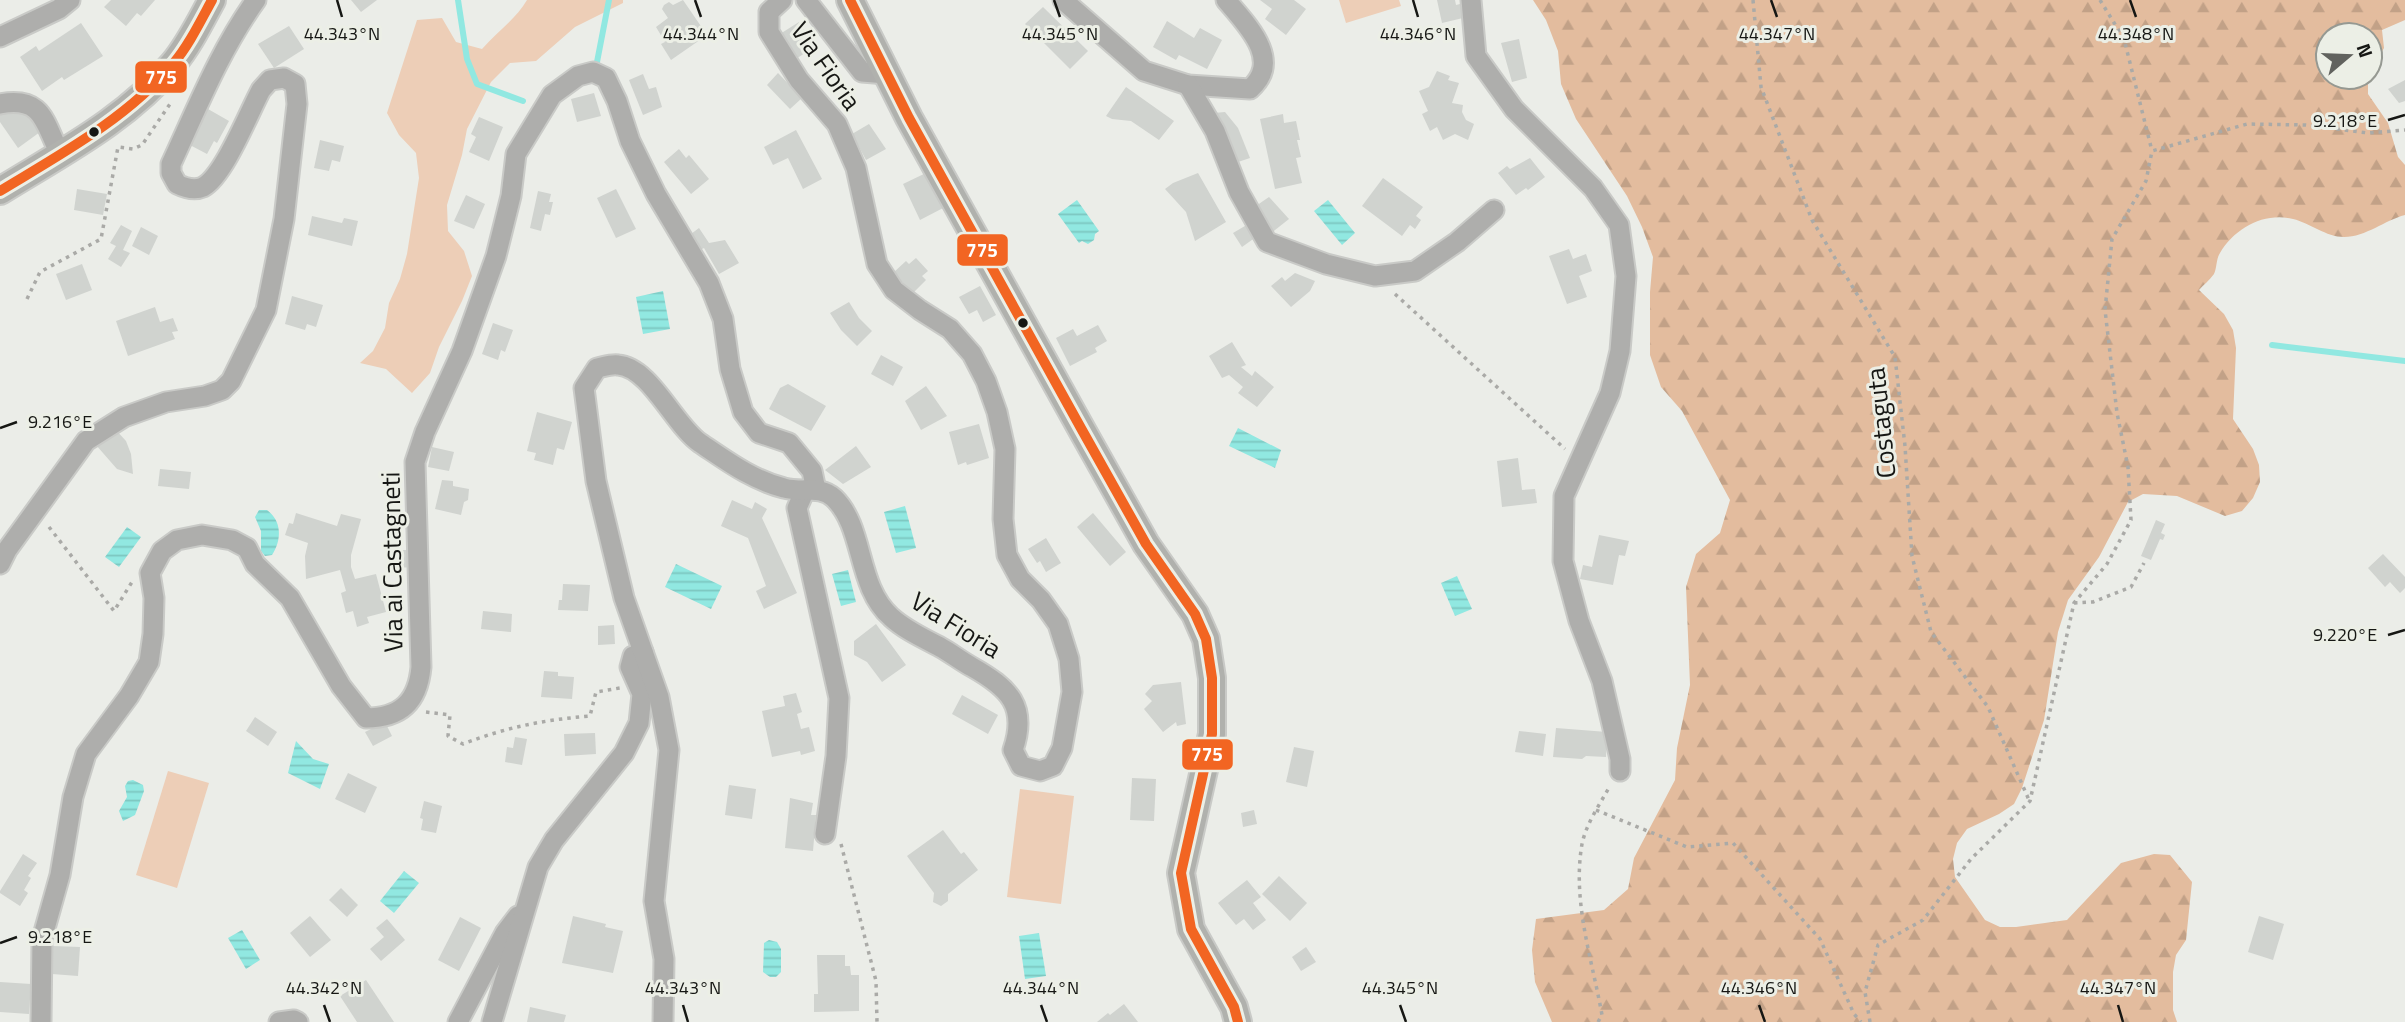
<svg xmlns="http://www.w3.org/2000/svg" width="2405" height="1022" viewBox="0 0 2405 1022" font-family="'Titillium Web',sans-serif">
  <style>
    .grass { fill: #edceb7 }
    .forest { fill: url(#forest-firs) }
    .water { fill: url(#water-rules) }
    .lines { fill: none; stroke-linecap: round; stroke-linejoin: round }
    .stream { stroke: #91e8e1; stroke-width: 6 }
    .building { fill: #d0d3cf }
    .minor-casing { stroke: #c9cac7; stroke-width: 23 }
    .major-casing { stroke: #c9cac7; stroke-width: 30 }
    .path { stroke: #aaaaa7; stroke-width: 3.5; stroke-dasharray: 3.5 5; stroke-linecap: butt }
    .minor { stroke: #aeaeac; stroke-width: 19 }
    .major { stroke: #b0b1ad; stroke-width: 26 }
    .bus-1-casing { stroke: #ecefe6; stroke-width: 16 }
    .bus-1 { stroke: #f26522; stroke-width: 10 }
    .ticks { fill: none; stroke: #161714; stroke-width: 2.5 }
    .bus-dot { fill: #161714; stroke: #ecefe6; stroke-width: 2.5 }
    .labels { text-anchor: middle; stroke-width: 6; stroke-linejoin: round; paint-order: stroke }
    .street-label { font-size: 26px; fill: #161714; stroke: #ecefe6 }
    .ticks-label { font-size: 18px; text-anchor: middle; fill: #161714; stroke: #ecefe6; stroke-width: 6; stroke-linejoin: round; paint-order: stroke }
    .line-badge { stroke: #ecefe6; stroke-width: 2.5 }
    .badge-label { font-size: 19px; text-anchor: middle; font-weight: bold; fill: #fff }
  </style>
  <defs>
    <pattern id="forest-firs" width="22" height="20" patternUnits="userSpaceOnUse" patternTransform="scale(1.75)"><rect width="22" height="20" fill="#e3bc9e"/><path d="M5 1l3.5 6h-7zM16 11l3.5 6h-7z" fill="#c2a187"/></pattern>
    <pattern id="water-rules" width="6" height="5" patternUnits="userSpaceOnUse" patternTransform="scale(1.75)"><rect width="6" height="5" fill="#91e8e1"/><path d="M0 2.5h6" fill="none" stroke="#7cc6c0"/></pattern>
  </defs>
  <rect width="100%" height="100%" fill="#ebede8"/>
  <g class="grass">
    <path d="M527 0H623V3L575 27 536 61 510 63 491 82 467 129 462 155 447 205 448 231 464 251 472 276 462 301 439 347 430 373 412 393 386 369 360 363 373 351 385 328 389 303 400 279 407 254 419 178 416 153 399 135 387 113 417 20 442 18 456 42 482 49C497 32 516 19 527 0Z"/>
    <path d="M1339 0H1399L1401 6 1346 23Z"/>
    <path d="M168 771 209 783 177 888 136 875Z"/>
    <path d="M1020 789 1074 796 1061 904 1007 897Z"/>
  </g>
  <path class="forest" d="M1533 0H2405V20L2382 30 2384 48 2370 73V35H2328V77H2368V94L2388 123 2398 157 2405 165V215C2385 220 2366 237 2344 237 2326 237 2310 223 2293 219 2264 212 2235 228 2220 253 2216 259 2217 268 2214 274 2210 280 2203 285 2199 290L2224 314 2233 330 2236 348 2233 419 2253 449 2259 465 2260 482 2253 498 2242 511 2225 516 2177 496 2143 494 2128 502 2099 557 2068 600 2058 632 2044 720 2022 788 2014 804 1999 814 1967 829 1957 843 1953 859 1955 877 1985 920 2000 927H2016L2067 920 2121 863 2154 854 2170 855 2192 882 2186 940 2176 955 2173 972V1010L2177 1022H1552L1535 982 1532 950 1536 919 1604 910 1628 889 1634 858 1675 780 1677 748 1690 685 1686 587 1696 554 1720 533 1730 500 1682 411 1661 387 1650 355V292L1653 257 1642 227 1627 196 1576 119 1561 84 1558 51 1546 20Z"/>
  <g class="water">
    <path d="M1077 200 1099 231 1095 234 1094 240 1088 244 1082 241 1079 243 1058 214Z"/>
    <path d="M1328 200 1355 233 1342 245 1314 211Z"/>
    <path d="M663 291 670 329 643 334 636 297Z"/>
    <path d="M1238 428 1281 450 1275 468 1229 446Z"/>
    <path d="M905 506 916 548 896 553 884 512Z"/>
    <path d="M259 510H267C282 521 282 540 272 555L265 556 261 551V531L255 517Z"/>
    <path d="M127 527 141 537 119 567 105 557Z"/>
    <path d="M676 564 722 586 711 609 665 587Z"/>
    <path d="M848 570 856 602 841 606 832 574Z"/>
    <path d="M1457 576 1472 609 1455 616 1441 583Z"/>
    <path d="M296 741 313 759 329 764 320 789 288 773Z"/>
    <path d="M133 780 143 785 144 791 135 815 123 821 119 811 127 797 125 786 128 781Z"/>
    <path d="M404 871 419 883 394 913 380 901Z"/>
    <path d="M242 930 260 960 246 969 228 938Z"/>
    <path d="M1039 933 1046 976 1025 979 1019 936Z"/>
    <path d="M769 940 777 942 781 949V972L776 977H770L763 972 764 943Z"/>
  </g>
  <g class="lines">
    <g class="stream">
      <path d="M458 0 467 59 477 84 523 101"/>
      <path d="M597 62 609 0"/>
      <path d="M2272 345 2405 361"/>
    </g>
  </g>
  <g class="building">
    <path d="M111 0H155L141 16 137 13 126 26 104 7Z"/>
    <path d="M351 0H377L361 12Z"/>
    <path d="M683 0 707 35 671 60 661 44 665 42 656 27 668 18 662 9 664 5 669 2 673 5Z"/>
    <path d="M1260 0H1294L1306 9 1286 35 1265 19 1272 9Z"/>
    <path d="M1437 0H1455L1456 5 1460 4 1463 18 1442 23Z"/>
    <path d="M1043 7 1088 51 1070 69 1025 24Z"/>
    <path d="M1167 21 1194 38 1200 28 1222 40 1207 69 1179 55 1176 60 1153 47Z"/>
    <path d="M799 22 815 46 796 59 780 34Z"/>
    <path d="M81 23 103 56 64 80 62 77 42 91 20 57 36 46 39 51Z"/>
    <path d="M289 26 304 49 274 68 258 44Z"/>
    <path d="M1519 39 1527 78 1512 82 1501 43Z"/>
    <path d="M1437 71 1450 76 1448 80 1459 83 1452 103 1463 105 1462 112 1466 120 1474 124 1468 140 1455 134 1443 140 1437 127 1430 131 1422 114 1428 111 1419 91 1429 87Z"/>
    <path d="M778 73 802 98 790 109 767 85Z"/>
    <path d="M643 74 649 89 656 87 662 107 643 115 629 80Z"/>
    <path d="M2405 80V101L2399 103 2388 89Z"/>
    <path d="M1126 87 1174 121 1159 140 1131 121 1112 119 1106 116Z"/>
    <path d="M594 93 601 116 577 122 571 99Z"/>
    <path d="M11 106 24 110 40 132 18 148 0 122V114Z"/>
    <path d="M208 109 229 121 217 143 214 141 207 154 188 144Z"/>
    <path d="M1225 112 1238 128 1250 158 1235 163 1214 113Z"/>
    <path d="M1283 114 1284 123 1296 121 1300 140H1297L1301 157 1296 158 1302 183 1275 189 1260 119Z"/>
    <path d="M479 117 503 127 489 161 469 152 476 137 471 134Z"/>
    <path d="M869 124 886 149 866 160 852 134Z"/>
    <path d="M796 130 822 179 803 189 788 158 773 165 764 147Z"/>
    <path d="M320 140 344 146 340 162 332 160 329 171 314 168Z"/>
    <path d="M679 149 686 158 689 155 709 179 691 194 664 162Z"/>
    <path d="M1530 158 1545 177 1528 190 1526 188 1516 195 1498 173 1507 166 1510 169Z"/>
    <path d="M928 172 945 207 920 220 903 184Z"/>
    <path d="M1198 173 1226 222 1195 241 1186 212 1165 189 1173 183Z"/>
    <path d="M1383 178 1423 207 1416 216 1421 220 1415 229 1410 225 1402 236 1362 206Z"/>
    <path d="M77 189 107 194 103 215 74 210Z"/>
    <path d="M616 189 636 229 616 238 597 198Z"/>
    <path d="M538 191 551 194 549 202H553L550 215 545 214 541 231 530 228Z"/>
    <path d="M466 195 485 204 474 229 454 221Z"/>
    <path d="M1269 197 1289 219 1270 234 1250 210Z"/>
    <path d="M312 216 342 223 344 218 358 221 352 246 308 235Z"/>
    <path d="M1250 223 1256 237 1242 247 1233 233Z"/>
    <path d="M121 225 132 231 123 250 130 253 121 267 108 259 116 246 110 243Z"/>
    <path d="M141 227 158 236 149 255 132 246Z"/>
    <path d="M699 228 709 243 725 240 739 263 719 274 704 248 696 252 687 237Z"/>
    <path d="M1569 249 1573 259 1586 254 1592 271 1579 276 1587 297 1567 304 1549 256Z"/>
    <path d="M916 258 928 271 922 276 926 280 913 293 893 273 906 261 909 264Z"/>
    <path d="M82 264 92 290 66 300 56 274Z"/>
    <path d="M1295 273 1315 281 1310 291 1291 307 1271 286 1282 277 1285 281Z"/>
    <path d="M980 286 996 315 983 322 977 310 969 314 959 297Z"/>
    <path d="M292 296 323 305 316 327 307 324 305 330 285 324Z"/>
    <path d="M849 302 859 318 872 331 857 346 841 330 830 313Z"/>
    <path d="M155 307 160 322 173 318 178 331 172 332 175 339 128 356 116 321Z"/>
    <path d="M493 323 513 330 505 352 501 350 498 360 482 354Z"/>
    <path d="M1098 325 1107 341 1095 348 1097 352 1070 366 1056 338 1073 329 1077 336Z"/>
    <path d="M1232 342 1246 365 1241 367 1252 376 1255 371 1274 387 1257 407 1238 393 1243 387 1229 375 1222 378 1209 356Z"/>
    <path d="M881 355 903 367 893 386 871 374Z"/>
    <path d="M788 384 826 406 811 431 769 409 780 388Z"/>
    <path d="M926 386 947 416 921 430 905 401Z"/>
    <path d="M537 412 572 422 564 450 557 448 553 465 534 460 536 453 527 451Z"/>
    <path d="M979 424 989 458 967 465 966 462 958 465 949 432Z"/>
    <path d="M115 429 126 441 131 454 133 474 117 469 96 445Z"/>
    <path d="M856 446 871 467 843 484 825 470Z"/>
    <path d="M432 447 454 452 449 471 428 467Z"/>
    <path d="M1518 458 1522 490 1535 489 1537 503 1502 507 1497 461Z"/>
    <path d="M160 469 191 472 189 489 158 486Z"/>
    <path d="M442 480 453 481V486L469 489 468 500 464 502 461 515 435 509Z"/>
    <path d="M732 500 752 509 755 502 767 509 762 518 797 593 764 609 756 591 766 586 748 538 721 526Z"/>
    <path d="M296 513 337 526 341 514 361 519 351 555V567L355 579 376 574 386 612 367 617 369 623 357 627 353 611 346 613 341 593 346 591 340 570 306 579 305 556 308 543 285 535 289 523 293 524Z"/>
    <path d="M1093 513 1126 552 1110 566 1077 527Z"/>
    <path d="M2156 520 2165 524 2161 533 2165 535 2163 540 2160 539 2151 560 2141 556Z"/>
    <path d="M1599 535 1629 541 1625 556 1619 555 1613 585 1580 579 1583 565 1592 567Z"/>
    <path d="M1046 538 1061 563 1046 572 1040 561 1037 563 1028 549Z"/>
    <path d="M395 550H413L414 567 396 568Z"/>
    <path d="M2383 554 2405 577V588L2400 593 2390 582 2385 587 2368 568Z"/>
    <path d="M563 584 590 585 588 611 558 610 559 600H562Z"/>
    <path d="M483 611 512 614 511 632 481 629Z"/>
    <path d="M876 624 906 665 882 682 867 662 854 655V641Z"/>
    <path d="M614 625 615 644 598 645V626Z"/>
    <path d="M544 671 558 672V676L574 677 572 699 541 697Z"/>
    <path d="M1181 682 1186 724 1177 726 1176 722 1163 732 1144 709 1152 701 1145 694 1153 685Z"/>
    <path d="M796 693 802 712 797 714 801 729 809 727 815 751 801 755 800 751 772 757 762 711 785 706 783 696Z"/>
    <path d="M962 695 998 715 988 734 952 714Z"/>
    <path d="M255 717 277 732 268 746 246 731Z"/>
    <path d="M385 722 392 736 373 746 365 732Z"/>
    <path d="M1556 728 1607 732 1606 757 1586 756 1582 759 1553 757Z"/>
    <path d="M1519 731 1546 734 1543 756 1515 752Z"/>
    <path d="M595 733 596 754 565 756 564 734Z"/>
    <path d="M515 737 527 739 522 765 505 762 507 747 513 748Z"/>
    <path d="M1294 747 1314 751 1307 787 1286 782Z"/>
    <path d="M348 773 377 787 365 813 335 799Z"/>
    <path d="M1132 778 1156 779 1154 821 1130 820Z"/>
    <path d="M729 785 756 789 752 819 725 815Z"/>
    <path d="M790 798 813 803 811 815H816L813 851 785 848Z"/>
    <path d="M424 801 442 806 436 833 421 830 423 819 420 818Z"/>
    <path d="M1254 810 1257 824 1243 827 1241 813Z"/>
    <path d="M943 830 961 854 964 852 978 870 948 894V901L941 906 933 902 934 893 907 856Z"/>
    <path d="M23 854 37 863 28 876 31 878 24 890 28 893 20 906 0 893V891Z"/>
    <path d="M1279 876 1307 903 1290 921 1262 894Z"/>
    <path d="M1247 880 1261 897 1253 903 1266 920 1253 930 1244 919 1236 925 1218 903Z"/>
    <path d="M341 888 358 905 347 917 329 900Z"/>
    <path d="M310 916 331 940 310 957 290 933Z"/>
    <path d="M573 916 606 924 605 927 623 931 613 973 562 963Z"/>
    <path d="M2259 916 2284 924 2273 960 2248 952Z"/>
    <path d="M460 917 481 928 459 971 438 960Z"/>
    <path d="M387 919 405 940 381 961 370 949 384 937 376 928Z"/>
    <path d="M53 946 80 947 78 976 52 974Z"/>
    <path d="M1306 947 1316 962 1301 971 1292 957Z"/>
    <path d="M817 955H845V966H850L851 975H859V1011L814 1012V994H818Z"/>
    <path d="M366 980 394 1022H357L340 996Z"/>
    <path d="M0 982 31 984 29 1014 0 1012Z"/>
    <path d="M1124 1004 1138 1022H1097L1108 1013 1110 1015Z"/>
    <path d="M530 1007 566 1015 564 1022H527Z"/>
  </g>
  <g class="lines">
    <defs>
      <g id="minor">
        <path d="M806 0 862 72 887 74"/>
        <path d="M1063 0 1144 71 1188 85 1250 89C1283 60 1247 25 1226 0"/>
        <path d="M1471 0 1476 56 1514 109 1593 188 1619 225 1626 276 1620 351 1610 393 1564 496 1563 561 1579 621 1602 681 1620 759V771"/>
        <path d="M0 37 59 9 70 0"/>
        <path d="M1188 85 1215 131 1239 192 1267 242 1326 264 1375 276 1415 271 1457 242 1494 210"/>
        <path d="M0 104C43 96 44 122 60 154"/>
        <path d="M805 490 797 508 839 698 836 756 825 834"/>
        <path d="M0 564 7 550 86 441 124 417 166 402 205 396 222 390 231 381 266 310 284 219 297 104 295 84 284 78 270 80 261 90C249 112 224 176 203 187 194 191 185 188 177 184L171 173V164C197 108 220 50 256 0"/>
        <path d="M41 1022 42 939 60 875 73 797 86 754 129 696 149 662 153 634 154 598 150 573 162 551 177 540 202 535 232 540 247 548 255 564 290 598 341 686 366 718C401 718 418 701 421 667L415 462 425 432 462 351 496 256 511 196 516 154 552 95 578 76 593 72 606 78 617 101 630 141 656 194 709 283 723 319 730 369 743 412 759 433 789 443 812 471 816 490"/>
        <path d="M279 1022 294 1020 298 1022"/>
        <path d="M458 1022 505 933 518 916"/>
        <path d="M492 1022 538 867 554 840 624 753 639 723 642 694 630 667 633 656 643 652"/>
        <path d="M663 1022 664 959 654 901 669 750 659 697 624 598 596 481 584 388 597 368C603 367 611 364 618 365 650 367 674 425 700 443 727 461 752 480 784 488 800 493 821 485 834 498 865 528 856 586 891 617 905 630 923 638 940 647 951 653 961 661 972 667 1009 688 1028 706 1013 750L1021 766 1040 771 1053 766 1062 748 1072 692 1069 659 1058 624 1041 600 1020 579 1007 555 1003 519 1005 449 997 412 986 381 972 354 950 329 920 310 894 290 877 264 856 168 837 124 799 80 769 32V12L782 0"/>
      </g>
      <g id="major">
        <path d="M850 0 909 118 1082 430 1146 544 1195 614 1206 639 1212 678V734L1181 873 1191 929 1234 1007 1238 1022"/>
        <path d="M0 191C61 153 126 120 173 64 189 45 200 22 212 0"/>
      </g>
    </defs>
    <use href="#minor" class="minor-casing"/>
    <use href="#major" class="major-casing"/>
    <g class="path">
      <path d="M1753 0 1761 87 1812 220 1895 357 1905 446 1912 556 1931 632 1988 707 2029 800"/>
      <path d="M2100 0 2124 39 2152 151"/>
      <path d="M1395 294 1565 449"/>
      <path d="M27 299 40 272 101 239 118 147 133 149 142 145 172 101"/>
      <path d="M49 527 114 611 132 582"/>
      <path d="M2074 603 2093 602 2131 587 2144 563"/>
      <path d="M426 712 450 715 448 736 463 744C507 727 543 720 590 716L596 692 620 688"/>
      <path d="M1596 810 1687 847 1733 843 1820 939 1854 1014 1861 1022"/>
      <path d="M841 844 876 981 877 1022"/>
      <path d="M1598 1022 1602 1015C1592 959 1572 901 1582 844 1586 824 1600 804 1610 786"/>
      <path d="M1870 1022 1865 992 1878 945 1923 920 1971 859 2030 801 2074 603 2107 564 2131 520 2128 467 2117 413 2105 310 2112 239 2146 181 2152 151 2247 124 2306 125 2368 133 2405 130"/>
    </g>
    <use href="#minor" class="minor"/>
    <use href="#major" class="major"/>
    <defs>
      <g id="bus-1">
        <path d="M850 0 909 118 1082 430 1146 544 1195 614 1206 639 1212 678V734L1181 873 1191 929 1234 1007 1238 1022"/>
        <path d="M0 191C61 154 126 119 173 64 189 45 200 22 212 0"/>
      </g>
    </defs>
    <use href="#bus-1" class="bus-1-casing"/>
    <use href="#bus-1" class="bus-1"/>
  </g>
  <path class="ticks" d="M337 0 342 17M695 0 701 17M1054 0 1060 17M1413 0 1418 17M1771 0 1777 17M2130 0 2136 17M2388 120 2405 115M0 428 17 422M2388 635 2405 630M0 943 17 937M324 1005 330 1022M683 1005 688 1022M1041 1005 1047 1022M1400 1005 1406 1022M1759 1005 1765 1022M2118 1005 2123 1022"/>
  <g class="bus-dot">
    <circle cx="94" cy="132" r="6"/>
    <circle cx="1023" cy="323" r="6"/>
  </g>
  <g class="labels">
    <g class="street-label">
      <text transform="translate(826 66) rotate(55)" y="9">Via Fioria</text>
      <text transform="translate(1881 423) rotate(-96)" y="9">Costaguta</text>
      <text transform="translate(392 562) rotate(-91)" y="9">Via ai Castagneti</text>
      <text transform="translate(956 625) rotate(32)" y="9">Via Fioria</text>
    </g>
  </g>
  <g class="ticks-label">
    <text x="342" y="40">44.343°N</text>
    <text x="701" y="40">44.344°N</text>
    <text x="1060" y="40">44.345°N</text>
    <text x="1418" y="40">44.346°N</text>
    <text x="1777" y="40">44.347°N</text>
    <text x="2136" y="40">44.348°N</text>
    <text x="2345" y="127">9.218°E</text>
    <text x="60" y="428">9.216°E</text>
    <text x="2345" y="641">9.220°E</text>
    <text x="60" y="943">9.218°E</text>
    <text x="324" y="994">44.342°N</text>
    <text x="683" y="994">44.343°N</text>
    <text x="1041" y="994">44.344°N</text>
    <text x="1400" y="994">44.345°N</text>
    <text x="1759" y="994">44.346°N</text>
    <text x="2118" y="994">44.347°N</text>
  </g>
  <g class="line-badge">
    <rect x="134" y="60" width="54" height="34" rx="7" fill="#f26522"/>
    <rect x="956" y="233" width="53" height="34" rx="7" fill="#f26522"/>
    <rect x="1181" y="738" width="53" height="33" rx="7" fill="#f26522"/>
  </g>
  <g class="badge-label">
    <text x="161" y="84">775</text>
    <text x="982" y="257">775</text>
    <text x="1207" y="761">775</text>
  </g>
  <g transform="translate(2349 56) rotate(71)"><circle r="33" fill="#ecefe6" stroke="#969992" stroke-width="2"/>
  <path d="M0-5L12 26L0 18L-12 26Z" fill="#61625e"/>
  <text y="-10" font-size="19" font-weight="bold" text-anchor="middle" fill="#161714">N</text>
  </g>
</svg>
